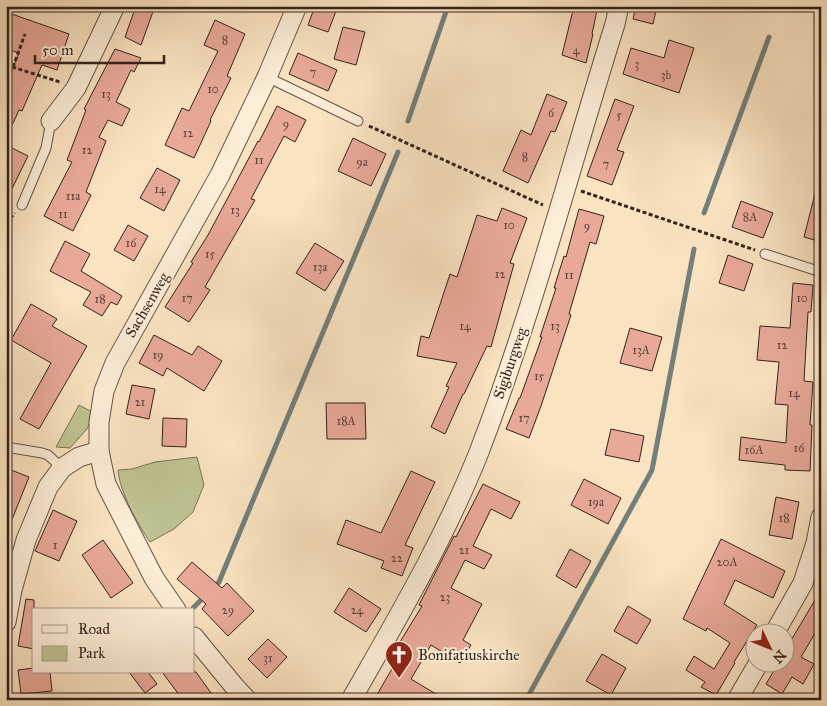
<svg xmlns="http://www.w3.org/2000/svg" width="827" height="706" viewBox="0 0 827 706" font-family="'IM FELL Great Primer',serif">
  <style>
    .green { fill: #c0c392; stroke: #797358 }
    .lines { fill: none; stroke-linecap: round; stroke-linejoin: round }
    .stream { stroke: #737f7b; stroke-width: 5 }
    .building { fill: #e9a999; stroke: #32231d }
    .service-casing { stroke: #645346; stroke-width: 11 }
    .minor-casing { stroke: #645346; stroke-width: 21 }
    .path { stroke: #32231d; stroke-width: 3; stroke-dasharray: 4 2.5; stroke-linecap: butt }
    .service { stroke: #fcedd7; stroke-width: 9 }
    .minor { stroke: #fcedd7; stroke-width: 19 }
    .labels { text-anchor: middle; stroke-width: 4; stroke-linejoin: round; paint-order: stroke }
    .number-label { font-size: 12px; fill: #60443c }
    .street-label { font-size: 15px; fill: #32231d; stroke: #fcedd7 }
    .poi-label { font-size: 15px; fill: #32231d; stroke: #fcedd7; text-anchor: start }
  </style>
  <rect width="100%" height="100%" fill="#fae3c1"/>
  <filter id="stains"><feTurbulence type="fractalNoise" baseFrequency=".004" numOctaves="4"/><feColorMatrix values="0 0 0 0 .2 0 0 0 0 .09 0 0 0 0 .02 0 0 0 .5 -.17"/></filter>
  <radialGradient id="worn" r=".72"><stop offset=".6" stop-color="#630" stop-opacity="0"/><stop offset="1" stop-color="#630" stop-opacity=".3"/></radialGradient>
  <g class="green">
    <path d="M79 405 94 413 87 429 70 448 56 447Z"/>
    <path d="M197 457 204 485 193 512 174 529 150 542C137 523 120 493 118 470L132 469 155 462Z"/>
  </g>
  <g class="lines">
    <g class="stream">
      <path d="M408 121 448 6"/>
      <path d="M704 213 769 37"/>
      <path d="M213 588 219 582 398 152"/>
      <path d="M193 608 205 596"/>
      <path d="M526 700 652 470 694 249"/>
    </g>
  </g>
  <g class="building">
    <path d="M136 6H155L141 45 125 37Z"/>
    <path d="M315 6H338L328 32 308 25Z"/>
    <path d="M574 6H598L592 34H593L586 63 562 55Z"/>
    <path d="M636 6H657L653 24 633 19Z"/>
    <path d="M6 12 69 34 57 70 42 65 22 111 19 110 6 139V84L19 53 6 49Z"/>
    <path d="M215 20 245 34 227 76 231 78 210 120 211 121 194 158 165 145 182 108 189 111 218 51 204 45Z"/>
    <path d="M343 27 365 32 356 65 334 59Z"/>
    <path d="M669 40 694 48 679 93 623 74 631 48 664 58Z"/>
    <path d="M115 49 141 58 134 72 131 70 116 102 130 109 122 126 108 120 99 137 106 141 86 192 91 195 73 231 44 216 72 162 67 160 86 110 84 109Z"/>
    <path d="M298 53 337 70 328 91 289 74Z"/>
    <path d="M547 94 567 102 555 132 551 131 528 183 503 171 521 130 531 135Z"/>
    <path d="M615 99 634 106 617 150 624 152 612 185 587 176Z"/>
    <path d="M277 106 306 120 295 142 284 136 251 199 255 200 205 287 210 290 189 322 165 307 193 263 191 262 208 235 258 141 259 142Z"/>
    <path d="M353 138 386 154 371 186 338 171Z"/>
    <path d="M6 145 28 156 6 201Z"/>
    <path d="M157 168 180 180 164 211 140 198Z"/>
    <path d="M816 190 821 191V242L804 237Z"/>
    <path d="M741 201 773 213 763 238 732 227Z"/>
    <path d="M502 208 527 218 510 263 514 264 491 347 487 346 464 394H463L445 434 431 427 449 387 446 386 457 363 417 356 421 336 429 338 450 274 457 277 477 215 497 221Z"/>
    <path d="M579 209 604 216 596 244 590 242 569 314 571 315 541 406 529 438 506 429 519 398H520L542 337H540L556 288H554L564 256 566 257Z"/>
    <path d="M128 225 148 236 134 261 114 250Z"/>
    <path d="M65 241 90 254 81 271 122 296 117 305 111 302 102 316 83 305 91 292 50 271Z"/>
    <path d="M315 243 344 261 325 291 296 273Z"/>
    <path d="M728 255 753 264 744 291 719 283Z"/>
    <path d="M793 283 813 285 811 312H808L804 381 813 382 810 425H812L810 471 785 470V465L739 460 741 437 786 443 788 405 775 404 779 362 757 360 760 326 790 328Z"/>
    <path d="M31 304 57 319 52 326 87 346 39 429 20 419 51 363 11 340Z"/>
    <path d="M630 328 662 337 652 371 620 363Z"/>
    <path d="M154 335 192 355 198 346 222 361 204 391 167 368 163 376 139 363Z"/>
    <path d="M132 385 155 389 149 419 126 414Z"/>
    <path d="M326 403H365L366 439H327Z"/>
    <path d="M163 418 187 419 186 447 162 446Z"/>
    <path d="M611 429 644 436 639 462 605 455Z"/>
    <path d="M6 468 29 477 7 532H6Z"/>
    <path d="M411 471 435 482 405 545 413 548 402 576 381 568 384 561 337 544 346 520 381 533Z"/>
    <path d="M584 479 621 498 608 524 571 505Z"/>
    <path d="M483 484 520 502 511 519 491 509 473 546 492 555 484 569 465 560 451 588 482 604 463 640 471 645 460 663 431 645 411 679 446 700H374L401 653 395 650 422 606 419 605 454 536 456 537Z"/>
    <path d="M776 497 799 502 792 539 769 535Z"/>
    <path d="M53 510 77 521 59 561 35 551Z"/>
    <path d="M721 539 785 571 773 598 735 580 724 604 757 625 734 662 735 663 716 695 701 687 705 682 686 670 694 656 714 669 730 643 707 628 706 631 683 619Z"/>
    <path d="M103 540 133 583 111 598 82 555Z"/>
    <path d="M570 549 591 561 576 588 556 576Z"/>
    <path d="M192 562 222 588 227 583 254 611 228 636 202 609 206 604 177 579Z"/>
    <path d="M349 588 381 609 366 632 334 612Z"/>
    <path d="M821 590V623L801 657 814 664 803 684 792 677 782 694 766 684 778 664H784V652Z"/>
    <path d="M26 599 34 600V649L18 646Z"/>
    <path d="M628 606 651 620 637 644 614 631Z"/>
    <path d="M268 639 287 657 267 678 248 659Z"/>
    <path d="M602 654 626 668 611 695 586 681Z"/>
    <path d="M34 668V672H50L52 691 21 694 18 670Z"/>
    <path d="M129 672H148L157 684 145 693Z"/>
    <path d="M162 672H196L216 700H183Z"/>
  </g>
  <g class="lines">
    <defs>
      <g id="service">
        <path d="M267 77 358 121"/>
        <path d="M22 205 46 148 51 121"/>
        <path d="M765 254 821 272"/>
        <path d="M6 447 42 453 48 455 62 468"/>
      </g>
      <g id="minor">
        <path d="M51 121 76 88 115 6"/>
        <path d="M176 610 154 578 106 484 99 451V422L104 391 115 363 220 175 267 77 297 6"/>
        <path d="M6 622 12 590 26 540 48 487 62 468 79 457 99 451"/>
        <path d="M774 634 803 583 816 543 821 517"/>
        <path d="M194 637 234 686 247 700"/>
        <path d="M351 700C397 619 445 538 479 452 533 312 570 167 615 24L619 6"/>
        <path d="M737 700 758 664"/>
      </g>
    </defs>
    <use href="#service" class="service-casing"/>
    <use href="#minor" class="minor-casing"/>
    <g class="path">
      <path d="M6 65 60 82"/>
      <path d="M13 67 25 34"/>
      <path d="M369 126 543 205"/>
      <path d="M581 191 755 250"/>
      <path d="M6 223 15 213"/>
    </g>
    <use href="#service" class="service"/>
    <use href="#minor" class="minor"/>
  </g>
  <defs>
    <symbol id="church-pin" viewBox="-11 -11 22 30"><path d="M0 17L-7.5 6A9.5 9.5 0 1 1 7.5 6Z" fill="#8f2418" stroke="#fcedd7"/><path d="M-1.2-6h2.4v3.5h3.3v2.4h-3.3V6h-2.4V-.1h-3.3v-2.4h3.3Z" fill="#fff"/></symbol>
  </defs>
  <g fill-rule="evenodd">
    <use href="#church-pin" x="383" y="639" width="32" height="43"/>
  </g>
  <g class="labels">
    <g class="number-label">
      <text x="225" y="44">8</text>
      <text x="576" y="54">4</text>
      <text x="637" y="68">3</text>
      <text x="313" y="76">7</text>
      <text x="666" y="79">3b</text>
      <text x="213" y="93">10</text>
      <text x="106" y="98">13</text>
      <text x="551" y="117">6</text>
      <text x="619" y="119">5</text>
      <text x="286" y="128">9</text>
      <text x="188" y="137">12</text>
      <text x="87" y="154">12</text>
      <text x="525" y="161">8</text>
      <text x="259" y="164">11</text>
      <text x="362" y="166">9a</text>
      <text x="606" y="168">7</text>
      <text x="160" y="193">14</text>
      <text x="73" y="200">11a</text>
      <text x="235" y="214">13</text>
      <text x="63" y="218">11</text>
      <text x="750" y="221">8A</text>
      <text x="509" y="229">10</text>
      <text x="587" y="230">9</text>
      <text x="131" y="247">16</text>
      <text x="210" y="258">15</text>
      <text x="320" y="271">13a</text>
      <text x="500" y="278">12</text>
      <text x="569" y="279">11</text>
      <text x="187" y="302">17</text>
      <text x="802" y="302">10</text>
      <text x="100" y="303">18</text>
      <text x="465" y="330">14</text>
      <text x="555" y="330">13</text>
      <text x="782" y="349">12</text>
      <text x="641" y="354">13A</text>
      <text x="158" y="359">19</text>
      <text x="539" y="380">15</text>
      <text x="794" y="397">14</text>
      <text x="140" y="406">21</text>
      <text x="524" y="422">17</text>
      <text x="346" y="425">18A</text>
      <text x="799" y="452">16</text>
      <text x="754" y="454">16A</text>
      <text x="596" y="506">19a</text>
      <text x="784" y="522">18</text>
      <text x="55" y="549">1</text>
      <text x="464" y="554">21</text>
      <text x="397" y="562">22</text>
      <text x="727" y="566">20A</text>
      <text x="445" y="601">23</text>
      <text x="228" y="614">29</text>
      <text x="357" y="614">24</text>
      <text x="268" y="662">31</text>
    </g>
    <g class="street-label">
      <text transform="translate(147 305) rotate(-60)" y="5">Sachsenweg</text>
      <text transform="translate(510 363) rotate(-71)" y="5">Sigiburgweg</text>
    </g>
    <g class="poi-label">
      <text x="418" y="660">Bonifatiuskirche</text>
    </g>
  </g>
  <rect width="827" height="706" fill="none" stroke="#fae3c1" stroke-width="25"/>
  <rect x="8" y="8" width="812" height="691" fill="none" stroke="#32231d" stroke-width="2.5"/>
  <rect x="12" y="12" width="802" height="681" fill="none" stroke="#32231d"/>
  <rect x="32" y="608" width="162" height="65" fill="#fcedd7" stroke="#ab9c8d"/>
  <rect x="42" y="625" width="25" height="8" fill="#fcedd7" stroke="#ab9c8d"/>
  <text x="78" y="634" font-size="15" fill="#32231d">Road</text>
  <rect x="42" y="646" width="25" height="15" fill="#c0c392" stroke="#ab9c8d"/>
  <text x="78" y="658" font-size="15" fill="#32231d">Park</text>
  <g transform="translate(770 648) rotate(133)"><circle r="24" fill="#fcedd7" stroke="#ab9c8d"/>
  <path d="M0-4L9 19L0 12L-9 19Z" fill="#8f2418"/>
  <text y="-8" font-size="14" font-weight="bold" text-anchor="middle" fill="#32231d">N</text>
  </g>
  <path d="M35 55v8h129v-8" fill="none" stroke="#32231d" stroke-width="2.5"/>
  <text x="42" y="55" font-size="15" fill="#32231d" stroke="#fcedd7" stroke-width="4" paint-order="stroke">50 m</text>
  <rect width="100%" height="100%" filter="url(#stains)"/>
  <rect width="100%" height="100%" fill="url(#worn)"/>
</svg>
